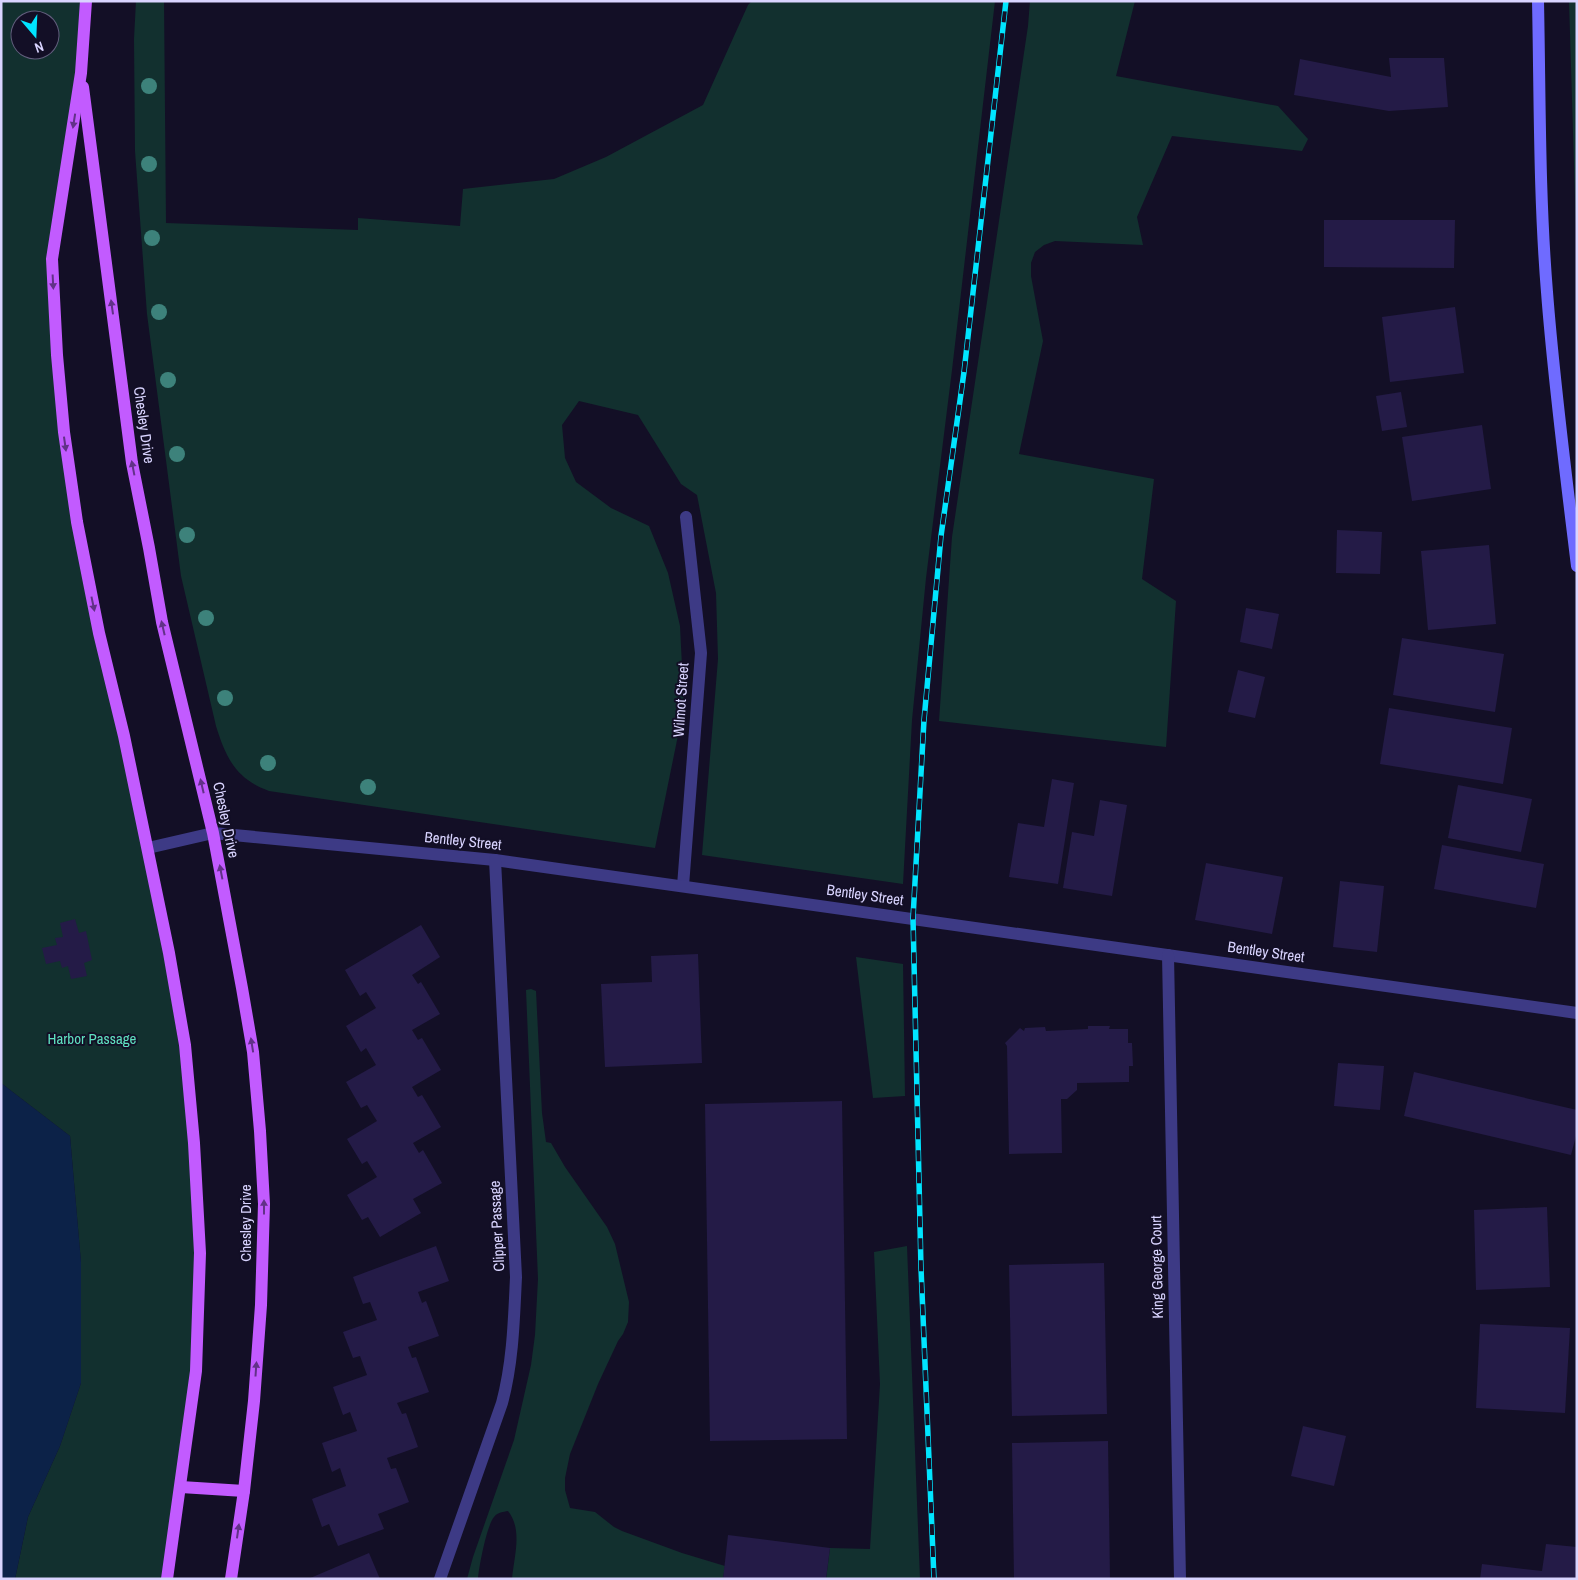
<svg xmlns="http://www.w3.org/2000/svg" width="1578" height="1580" viewBox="0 0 1578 1580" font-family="'Archivo Narrow',sans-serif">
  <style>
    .green { fill: #12302f; fill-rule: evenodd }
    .water { fill: #0c2248 }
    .building { fill: #241b47 }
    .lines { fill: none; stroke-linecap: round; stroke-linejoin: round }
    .lane { stroke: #3d3a85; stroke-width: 12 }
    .street { stroke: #3d3a85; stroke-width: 12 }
    .secondary { stroke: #6f6bff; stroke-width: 12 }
    .primary { stroke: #c25bff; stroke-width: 12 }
    .rail-casing { stroke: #00e5ff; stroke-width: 5.5 }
    .rail { stroke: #130f26; stroke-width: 4; stroke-dasharray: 11; stroke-linecap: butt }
    .tree { fill: #3d827b }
    .oneway { fill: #623188 }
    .labels { text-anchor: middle; stroke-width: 4; stroke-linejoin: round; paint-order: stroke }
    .street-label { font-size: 15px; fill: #d9d4ff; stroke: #130f26 }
    .park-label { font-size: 15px; fill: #5fe0c0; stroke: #130f26 }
  </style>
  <rect width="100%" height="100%" fill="#130f26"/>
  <g class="green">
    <path d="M1 1H86L52 259 64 432 148 848 194 1143 196 1371 167 1579H15L28 1517 60 1446 81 1383V1263L70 1136 1 1083ZM20 20H50V50H20Z"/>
    <path d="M136 1H164L166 223 358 230V218L460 226 463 189 554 179 606 157 703 105 748 5 752 1H995L952 370 926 578 912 720 903 884 702 855 718 659 716 593 697 495 681 484 638 415 579 401 562 425 565 458 576 482 611 508 649 526 668 573 680 626 684 706 655 848 269 791C236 779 226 758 216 726L181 576 147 314 135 151 134 39Z"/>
    <path d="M1030 1H1135L1116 76 1278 106 1308 139 1302 151 1172 136 1137 217 1143 245 1055 241 1044 245 1035 252 1031 263V276L1043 341 1019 454 1154 479 1142 579 1176 601 1166 747 939 721 952 537 1028 26Z"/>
    <path d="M1569 1H1577V263Z"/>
    <path d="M856 957 903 964 905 1096 873 1098Z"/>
    <path d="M531 989 536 991 542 1113 546 1142 551 1143 565 1167 607 1227 615 1244 629 1302 628 1322 623 1334 618 1341 598 1384 570 1454 565 1478V1490L570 1508 595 1512 614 1527 622 1531 682 1553 725 1566 723 1579H512C514 1556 523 1530 508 1511 503 1512 498 1512 494 1517 487 1525 479 1566 478 1579H467L473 1557 514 1440 531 1365 535 1335 538 1279 526 990Z"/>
    <path d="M907 1246 920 1579H826L830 1548 870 1549 880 1384 874 1252Z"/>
  </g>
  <path class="water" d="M1 1083 70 1136 81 1262V1383L60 1446 28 1517 15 1579H1Z"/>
  <g class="building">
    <path d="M1389 58H1444L1448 107 1389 111 1294 95 1300 59 1391 77Z"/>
    <path d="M1324 220H1455L1454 268 1324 267Z"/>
    <path d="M1455 307 1464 373 1390 382 1382 317Z"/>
    <path d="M1401 392 1407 427 1382 431 1376 396Z"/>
    <path d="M1482 425 1491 489 1412 501 1402 437Z"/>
    <path d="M1337 530 1382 532 1380 574 1336 573Z"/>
    <path d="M1489 545 1496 624 1428 630 1421 551Z"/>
    <path d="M1246 608 1279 614 1272 649 1240 642Z"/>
    <path d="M1402 638 1504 654 1495 712 1393 695Z"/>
    <path d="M1238 670 1265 677 1255 718 1228 712Z"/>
    <path d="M1389 708 1512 728 1503 784 1380 764Z"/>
    <path d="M1052 779 1074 783 1058 884 1009 877 1018 823 1044 827Z"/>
    <path d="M1458 785 1532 799 1521 852 1448 838Z"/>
    <path d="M1100 800 1127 805 1112 896 1063 888 1072 832 1094 836Z"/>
    <path d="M1442 845 1544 864 1536 908 1434 889Z"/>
    <path d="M1206 863 1283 877 1272 934 1195 920Z"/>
    <path d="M1340 881 1384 886 1377 952 1333 947Z"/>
    <path d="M75 919 79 933 86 931 92 960 84 963 87 976 71 979 68 966 62 968 60 961 46 964 42 948 57 945 55 938 63 937 60 923Z"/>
    <path d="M421 925 440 957 412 975 418 984 421 982 440 1014 412 1030 418 1040 422 1038 441 1070 412 1087 418 1097 422 1095 441 1127 413 1143 419 1153 423 1150 442 1183 413 1199 421 1213 380 1237 368 1217 362 1220 347 1195 377 1177 367 1161 362 1164 347 1139 377 1121 367 1105 361 1108 346 1082 376 1065 366 1048 361 1052 346 1026 376 1008 366 992 360 996 345 970Z"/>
    <path d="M698 954 702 1063 605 1067 601 984 652 982 651 956Z"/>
    <path d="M1088 1026H1110L1109 1029H1128V1043H1132L1133 1066H1129V1082L1077 1083V1090L1067 1099H1061L1062 1153 1009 1154 1007 1046 1005 1043 1020 1028 1024 1031 1025 1028 1045 1027 1046 1031 1088 1029Z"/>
    <path d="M1338 1063 1384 1066 1380 1110 1334 1106Z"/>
    <path d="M1414 1072 1577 1110V1132L1571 1155 1404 1116Z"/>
    <path d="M842 1101 847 1439 710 1441 705 1104Z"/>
    <path d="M1547 1207 1550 1287 1476 1290 1474 1210Z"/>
    <path d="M436 1246 449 1281 418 1292 422 1303 426 1301 439 1336 408 1347 412 1358 416 1357 429 1392 397 1403 402 1414 406 1413 418 1447 387 1458 391 1469 396 1468 409 1502 378 1514 384 1529 338 1546 329 1524 322 1527 312 1499 346 1486 340 1468 332 1472 322 1443 357 1431 350 1412 343 1415 333 1387 367 1375 360 1356 353 1358 343 1332 377 1320 370 1302 363 1304 353 1277Z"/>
    <path d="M1104 1263 1107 1414 1012 1416 1009 1265Z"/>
    <path d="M1480 1324 1570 1328 1565 1413 1476 1408Z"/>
    <path d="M1303 1426 1346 1436 1334 1486 1291 1476Z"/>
    <path d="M1108 1441 1110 1579H1014L1012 1443Z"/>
    <path d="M728 1535 830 1548 826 1579H723Z"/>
    <path d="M1546 1544 1577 1547V1579H1480L1482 1564 1542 1571Z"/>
    <path d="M369 1553 380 1579H308Z"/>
  </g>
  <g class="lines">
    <path class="lane" d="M683 886 701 653 686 517"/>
    <g class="street">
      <path d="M148 848 213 833 495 860 1577 1013"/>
      <path d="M1168 955 1180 1579"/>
      <path d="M440 1579 502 1403C513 1362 514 1319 516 1277L495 860"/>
    </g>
    <path class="secondary" d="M1538 1C1540 98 1539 195 1547 292 1554 384 1566 475 1577 566"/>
    <g class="primary">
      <path d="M86 1 81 73 52 259 57 355 64 432 77 522 99 633 124 736 169 953 185 1045 194 1143 200 1253 196 1371 167 1579"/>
      <path d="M83 87 132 463 149 548 162 622 213 833 242 988 253 1052 260 1131 264 1204 261 1305 254 1401 244 1491 231 1579"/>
      <path d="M181 1487 244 1491"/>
    </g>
    <defs>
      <path id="rail" d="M934 1579 921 1268 913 918 924 720 941 536 964 372 1006 1"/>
    </defs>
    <use href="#rail" class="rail-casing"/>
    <use href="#rail" class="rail"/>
  </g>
  <g class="tree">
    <circle cx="149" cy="86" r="8"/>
    <circle cx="149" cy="164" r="8"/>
    <circle cx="152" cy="238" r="8"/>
    <circle cx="159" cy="312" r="8"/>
    <circle cx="168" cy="380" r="8"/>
    <circle cx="177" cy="454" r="8"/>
    <circle cx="187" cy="535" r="8"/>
    <circle cx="206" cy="618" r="8"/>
    <circle cx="225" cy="698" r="8"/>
    <circle cx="268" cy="763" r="8"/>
    <circle cx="368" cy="787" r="8"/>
  </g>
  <defs><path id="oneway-solid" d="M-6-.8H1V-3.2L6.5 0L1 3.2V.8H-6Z" transform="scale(1.25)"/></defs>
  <g class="oneway">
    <use href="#oneway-solid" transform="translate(74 121) rotate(99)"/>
    <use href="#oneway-solid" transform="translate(53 282) rotate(87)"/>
    <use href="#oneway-solid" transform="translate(112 307) rotate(-98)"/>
    <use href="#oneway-solid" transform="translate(65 444) rotate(82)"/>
    <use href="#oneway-solid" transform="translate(133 468) rotate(-101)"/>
    <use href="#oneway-solid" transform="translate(93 604) rotate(78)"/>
    <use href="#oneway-solid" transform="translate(163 628) rotate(-103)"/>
    <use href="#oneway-solid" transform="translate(202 786) rotate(-103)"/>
    <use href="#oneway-solid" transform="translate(221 872) rotate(-101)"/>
    <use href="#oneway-solid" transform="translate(252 1045) rotate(-99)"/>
    <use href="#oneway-solid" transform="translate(264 1207) rotate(-90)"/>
    <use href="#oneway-solid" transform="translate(256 1369) rotate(-86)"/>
    <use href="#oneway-solid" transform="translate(238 1531) rotate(-82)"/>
  </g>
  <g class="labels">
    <g class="street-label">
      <text transform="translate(144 425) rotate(82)" y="5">Chesley Drive</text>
      <text transform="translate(681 700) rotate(-86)" y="5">Wilmot Street</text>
      <text transform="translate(226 820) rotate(78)" y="5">Chesley Drive</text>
      <text transform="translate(463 841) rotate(6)" y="5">Bentley Street</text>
      <text transform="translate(865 895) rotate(8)" y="5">Bentley Street</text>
      <text transform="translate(1266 952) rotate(8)" y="5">Bentley Street</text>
      <text transform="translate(246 1223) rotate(-90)" y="5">Chesley Drive</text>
      <text transform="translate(497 1226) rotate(-93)" y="5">Clipper Passage</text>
      <text transform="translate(1157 1267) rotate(-91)" y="5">King George Court</text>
    </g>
    <g class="park-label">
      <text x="92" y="1044">Harbor Passage</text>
    </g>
  </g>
  <rect width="1578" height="1580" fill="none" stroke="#d9d4ff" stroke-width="5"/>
  <g transform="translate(35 35) rotate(161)"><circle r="24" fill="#130f26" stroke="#625e7d"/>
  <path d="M0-4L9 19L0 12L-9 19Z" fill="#00e5ff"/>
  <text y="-8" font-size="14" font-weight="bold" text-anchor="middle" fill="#d9d4ff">N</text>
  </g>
</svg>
